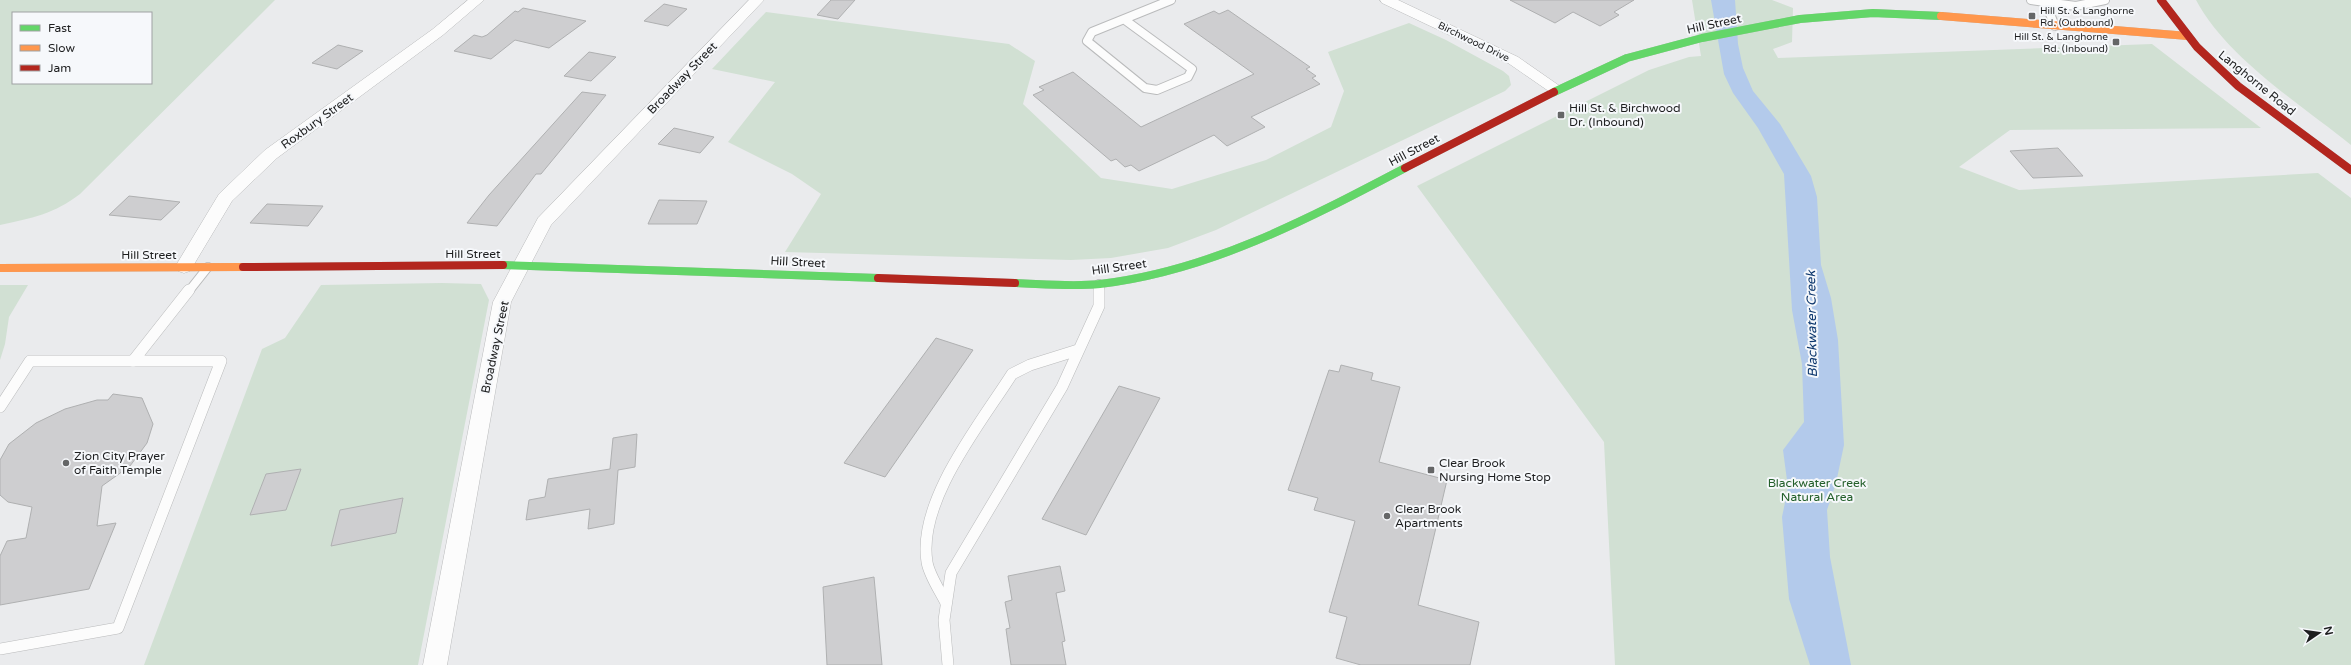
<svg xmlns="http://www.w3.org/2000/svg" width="2351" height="665" viewBox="0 0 2351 665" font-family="'Varela Round',sans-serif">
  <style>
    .green { fill: #d1e0d3; fill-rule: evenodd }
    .water { fill: #b3caeb }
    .building { fill: #ceced0; stroke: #afb0b1 }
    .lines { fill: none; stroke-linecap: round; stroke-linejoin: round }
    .lane-far1-casing { stroke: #babbbc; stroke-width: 10 }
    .lane-casing { stroke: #babbbc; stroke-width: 12 }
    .street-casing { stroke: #babbbc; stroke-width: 1 }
    .fast-casing { stroke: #babbbc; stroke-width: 8 }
    .slow-casing { stroke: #babbbc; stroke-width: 8 }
    .jam-casing { stroke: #babbbc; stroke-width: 8 }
    .lane-far1 { stroke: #fcfcfc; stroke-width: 8 }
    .lane { stroke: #fcfcfc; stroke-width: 11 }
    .street { fill: #fcfcfc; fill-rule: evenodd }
    .fast { stroke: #63d668; stroke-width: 8 }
    .slow { stroke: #ff974d; stroke-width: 8 }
    .jam { stroke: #b3261e; stroke-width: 8 }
    .poi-dot { fill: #656667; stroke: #f6f8fb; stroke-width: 1.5 }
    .labels { text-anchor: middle; stroke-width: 4; stroke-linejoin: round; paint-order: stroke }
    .far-poi-label { font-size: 10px; fill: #1d1e1f; stroke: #f6f8fb; text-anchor: start }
    .far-street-label { font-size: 10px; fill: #1d1e1f; stroke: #f6f8fb }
    .street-label { font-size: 12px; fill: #1d1e1f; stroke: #f6f8fb }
    .poi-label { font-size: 12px; fill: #1d1e1f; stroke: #f6f8fb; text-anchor: start }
    .park-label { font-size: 12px; fill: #24602b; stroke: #f6f8fb }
    .water-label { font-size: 13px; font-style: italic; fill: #0d376d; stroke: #f6f8fb }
  </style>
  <rect width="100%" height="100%" fill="#eaebed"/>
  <g class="green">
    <path d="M0 0H275L80 194C54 214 32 218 0 225ZM13 13H151V83H13Z"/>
    <path d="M1692 0H1772L1793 8 1792 42 1773 49 1778 58 2152 44 2261 128 2010 130 1959 167 2019 190 2318 173 2351 198V665H1615L1604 442 1417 186 1649 70 1689 57 1701 56Z"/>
    <path d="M2196 0H2351V145C2300 104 2227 58 2196 0Z"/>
    <path d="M766 12 1009 44 1035 61 1023 104 1101 178 1172 189 1266 160 1331 127 1344 91 1328 52 1409 23 1446 40 1503 71 1509 76 1511 85 1505 91 1216 230 1168 248 1111 258 1071 260 785 252 821 194 792 174 728 142 775 82 712 69Z"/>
    <path d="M442 283 481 284 489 300 418 665H144L262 349 285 338 321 285Z"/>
    <path d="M0 285H28L9 317 5 344 0 360Z"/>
  </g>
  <path class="water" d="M1711 0H1735L1738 44 1743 68 1753 91 1780 124 1811 176 1817 197 1821 265 1831 298 1838 340 1844 445 1836 483 1827 510 1830 557 1851 665H1810L1789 599 1782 517 1788 488 1783 450 1804 422 1802 364 1792 310 1784 174 1758 128 1733 93 1724 74Z"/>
  <g class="building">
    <path d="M831 0H855L838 19 817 15Z"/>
    <path d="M1510 0H1634L1614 12 1619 15 1600 26 1573 12 1555 23Z"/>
    <path d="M664 4 687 9 668 26 644 21Z"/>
    <path d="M523 8 586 21 549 48 515 40 491 59 454 51 474 35 482 37 487 35 515 11 518 12Z"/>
    <path d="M1228 10 1310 67 1306 69 1316 76 1312 78 1320 84 1251 117 1265 127 1227 146 1214 135 1139 171 1131 165 1125 167 1116 159 1111 161 1033 95 1044 90 1039 87 1073 72 1141 127 1254 74 1184 24 1214 11 1219 14Z"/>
    <path d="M338 45 363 51 337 69 312 63Z"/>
    <path d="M589 52 616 57 591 81 564 76Z"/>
    <path d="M582 92 606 95 541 174H536L497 226 467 223 489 195Z"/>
    <path d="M674 128 714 137 700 153 658 144Z"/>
    <path d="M2058 148 2083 176 2033 178 2010 151Z"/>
    <path d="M129 196 180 202 161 220 109 215Z"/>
    <path d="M659 200 707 201 697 224H648Z"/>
    <path d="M267 204 323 206 308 226 250 223Z"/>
    <path d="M936 338 973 350 885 477 844 463Z"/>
    <path d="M1341 365 1373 373 1371 380 1400 387 1379 462 1447 480 1418 605 1479 622 1470 665H1361L1336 658 1347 617 1329 612 1355 521 1314 510 1318 498 1288 490 1329 370 1339 372Z"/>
    <path d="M1119 386 1160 398 1086 535 1042 519Z"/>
    <path d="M113 394 142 398 153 424 147 443 130 466 102 486 97 526 116 523 89 589 0 605V556L7 541 26 538 32 507 8 502 0 495V460L9 444 36 423 65 409 97 400H108Z"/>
    <path d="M637 434 635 467 618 470 614 524 588 529 590 509 526 520 529 500 545 497 548 479 610 469 613 438Z"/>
    <path d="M301 469 286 510 250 515 266 474Z"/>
    <path d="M403 498 396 533 331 546 340 510Z"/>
    <path d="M1060 566 1065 591 1056 593 1065 641 1062 642 1066 665H1011L1006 629 1010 628 1005 602 1012 600 1008 576Z"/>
    <path d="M874 577 882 665H827L823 587Z"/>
  </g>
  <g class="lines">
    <defs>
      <g id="lane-far1">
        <path d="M2031 0 2045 2"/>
        <path d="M1125 20 1192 69 1188 77 1157 90 1145 88 1087 41 1092 32 1171 0"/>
        <path d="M2055 26 2045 2 2076 6 2105 0"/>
        <path d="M1099 284V291"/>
        <path d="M189 291 208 267"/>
      </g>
      <g id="lane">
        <path d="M0 407 30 361H133"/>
        <path d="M946 603C940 591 929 575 927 562 917 501 981 423 1012 374L1030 365 1078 350"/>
        <path d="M0 649 118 628 221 361H133L189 290"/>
        <path d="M948 665 944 620 951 573 1062 387 1099 306V290"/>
      </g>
      <g id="street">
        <path d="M468 0H484L443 35 277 158 232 201 190 271 184 273 178 271 175 267 219 194 265 150 433 29Z"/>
        <path d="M749 0H764L551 225 511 302 447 665H423L493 302 538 218Z"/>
        <path d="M1380 0H1398L1518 57 1564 89 1562 92H1550L1508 63 1382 3Z"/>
      </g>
      <g id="fast">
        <path d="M1554 92 1627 58 1702 38 1800 19 1873 13 1941 16"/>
        <path d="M503 265 878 278"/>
        <path d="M1015 283C1043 284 1072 287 1100 284 1210 271 1308 219 1405 168"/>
      </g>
      <g id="slow">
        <path d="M1941 16 2188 36"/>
        <path d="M0 268 243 267"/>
      </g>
      <g id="jam">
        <path d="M2161 0 2197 47 2238 86 2351 170"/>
        <path d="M1405 168 1554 92"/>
        <path d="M243 267 503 265"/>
        <path d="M878 278 1015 283"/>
      </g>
    </defs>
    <use href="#lane-far1" class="lane-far1-casing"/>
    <use href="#lane" class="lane-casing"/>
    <use href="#street" class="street-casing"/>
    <use href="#fast" class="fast-casing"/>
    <use href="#slow" class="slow-casing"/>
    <use href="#jam" class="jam-casing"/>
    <use href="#lane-far1" class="lane-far1"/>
    <use href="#lane" class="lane"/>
    <use href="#street" class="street"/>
    <use href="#fast" class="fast"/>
    <use href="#slow" class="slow"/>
    <use href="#jam" class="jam"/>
  </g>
  <g class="poi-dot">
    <rect x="2028" y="12" width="8" height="8" rx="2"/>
    <rect x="2112" y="38" width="8" height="8" rx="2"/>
    <rect x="1557" y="111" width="8" height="8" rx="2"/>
    <circle cx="66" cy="463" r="4"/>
    <rect x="1427" y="466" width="8" height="8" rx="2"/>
    <circle cx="1387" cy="516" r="4"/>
  </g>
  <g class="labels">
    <g class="far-poi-label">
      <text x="2040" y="14">Hill St. &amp; Langhorne<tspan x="2040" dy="12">Rd. (Outbound)</tspan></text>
      <text x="2108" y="40" text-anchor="end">Hill St. &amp; Langhorne<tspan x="2108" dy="12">Rd. (Inbound)</tspan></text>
    </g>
    <g class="far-street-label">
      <text transform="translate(1474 41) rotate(26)" y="4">Birchwood Drive</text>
    </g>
    <g class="street-label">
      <text transform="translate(1714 24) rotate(-12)" y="4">Hill Street</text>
      <text transform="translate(682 78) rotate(-46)" y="4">Broadway Street</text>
      <text transform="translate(2257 83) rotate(39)" y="4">Langhorne Road</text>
      <text transform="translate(317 121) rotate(-36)" y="4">Roxbury Street</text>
      <text transform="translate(1414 150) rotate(-28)" y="4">Hill Street</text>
      <text x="473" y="258">Hill Street</text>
      <text x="149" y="259">Hill Street</text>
      <text transform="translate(798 262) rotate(3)" y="4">Hill Street</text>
      <text transform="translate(1119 267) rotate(-8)" y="4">Hill Street</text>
      <text transform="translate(495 347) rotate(-78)" y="4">Broadway Street</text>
    </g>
    <g class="poi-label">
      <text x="1569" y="112">Hill St. &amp; Birchwood<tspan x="1569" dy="14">Dr. (Inbound)</tspan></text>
      <text x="74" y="460">Zion City Prayer<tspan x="74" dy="14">of Faith Temple</tspan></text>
      <text x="1439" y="467">Clear Brook<tspan x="1439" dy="14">Nursing Home Stop</tspan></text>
      <text x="1395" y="513">Clear Brook<tspan x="1395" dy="14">Apartments</tspan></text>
    </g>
    <g class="park-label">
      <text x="1817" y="487">Blackwater Creek<tspan x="1817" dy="14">Natural Area</tspan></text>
    </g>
    <g class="water-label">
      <text transform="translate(1811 324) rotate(-91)" y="5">Blackwater Creek</text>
    </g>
  </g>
  <rect x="12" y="12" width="140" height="72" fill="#f6f8fb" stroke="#9fa1a3"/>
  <rect x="20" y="25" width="20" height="6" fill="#63d668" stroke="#9fa1a3"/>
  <text x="48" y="32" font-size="12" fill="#1d1e1f">Fast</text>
  <rect x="20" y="45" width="20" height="6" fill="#ff974d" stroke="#9fa1a3"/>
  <text x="48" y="52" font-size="12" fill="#1d1e1f">Slow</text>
  <rect x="20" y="65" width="20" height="6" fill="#b3261e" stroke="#9fa1a3"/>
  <text x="48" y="72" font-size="12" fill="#1d1e1f">Jam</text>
  <g transform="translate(2319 633) rotate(77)" stroke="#f6f8fb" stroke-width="3" paint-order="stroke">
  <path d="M0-3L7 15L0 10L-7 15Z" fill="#1d1e1f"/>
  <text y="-6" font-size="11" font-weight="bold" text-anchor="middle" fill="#1d1e1f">N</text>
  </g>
</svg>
